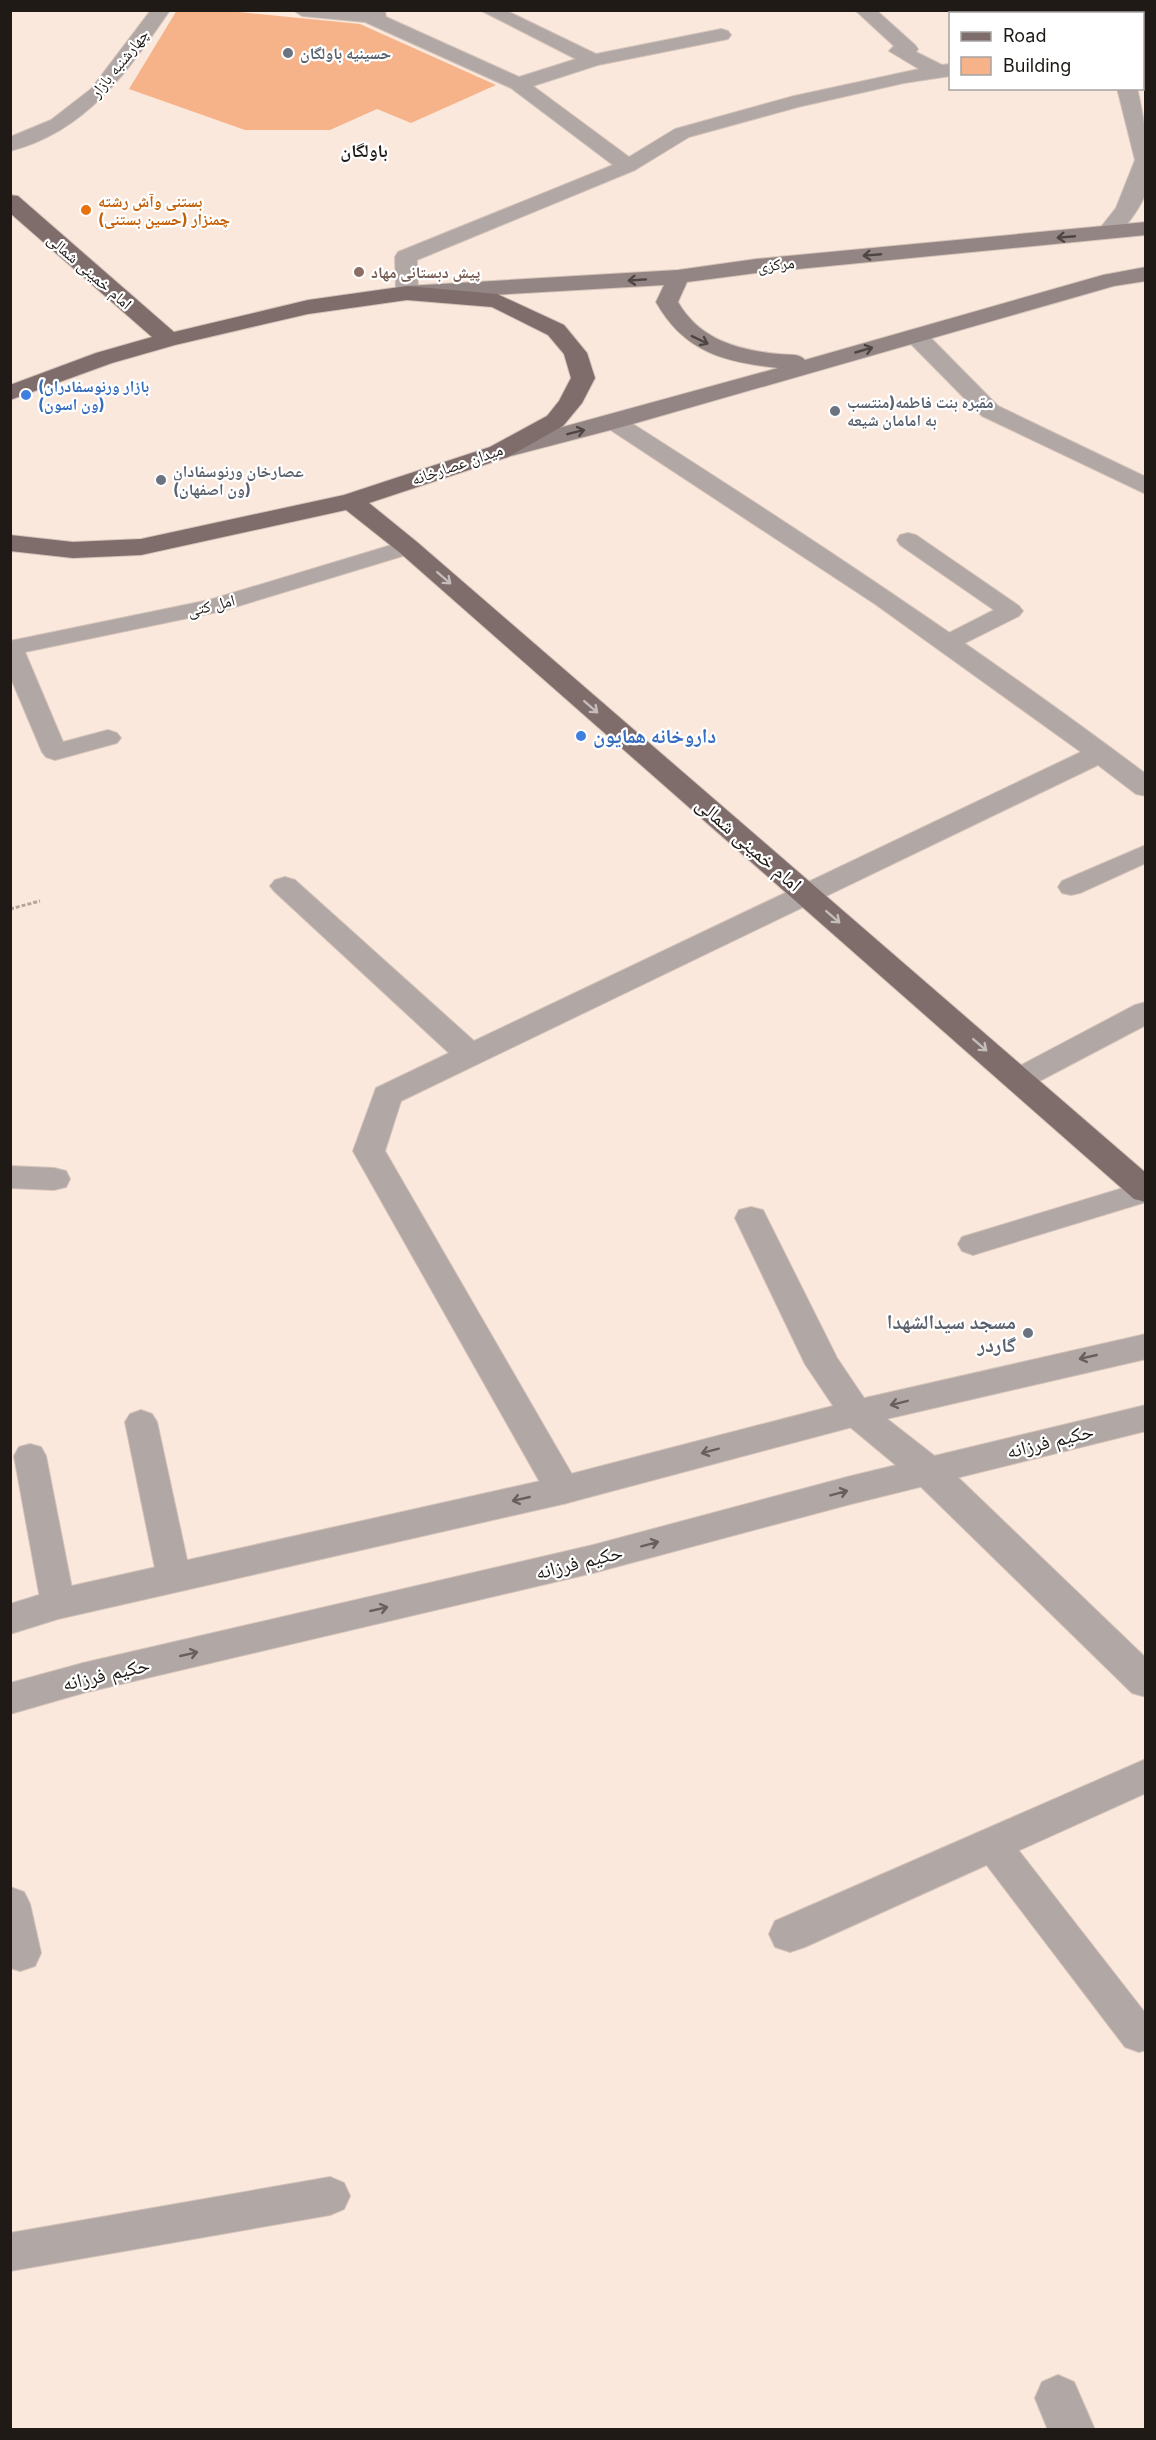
<svg xmlns="http://www.w3.org/2000/svg" width="1156" height="2440" viewBox="0 0 1156 2440" font-family="Inter,'Noto Naskh Arabic',sans-serif">
  <style>
    .building { fill: #f6b389 }
    .lines { fill: none; stroke-linecap: round; stroke-linejoin: round }
    .service-casing { stroke: #d4c3b9; stroke-width: 2 }
    .minor-casing { stroke: #d4c3b9; stroke-width: 2 }
    .tertiary-casing { stroke: #d4c3b9; stroke-width: 2 }
    .secondary-casing { stroke: #d4c3b9; stroke-width: 2 }
    .primary-casing { stroke: #d4c3b9; stroke-width: 2 }
    .path { stroke: #b3a49c; stroke-width: 3; stroke-dasharray: 4 2; stroke-linecap: butt }
    .service { fill: #b1a7a5; fill-rule: evenodd }
    .minor { fill: #b1a7a5; fill-rule: evenodd }
    .tertiary { fill: #b1a7a5; fill-rule: evenodd }
    .secondary { fill: #938583; fill-rule: evenodd }
    .primary { fill: #7e6d6b; fill-rule: evenodd }
    .oneway { stroke: #4e4542 }
    .oneway2 { stroke: #c5bdbc }
    .oneway3 { stroke: #68605e }
    .worship-dot { fill: #6b7280; stroke: #fff; stroke-width: 2 }
    .food-dot { fill: #e8710a; stroke: #fff; stroke-width: 2 }
    .education-dot { fill: #8d6e63; stroke: #fff; stroke-width: 2 }
    .shop-dot { fill: #3f7fe0; stroke: #fff; stroke-width: 2 }
    .labels { text-anchor: middle; stroke-width: 4.5; stroke-linejoin: round; paint-order: stroke }
    .far-worship-label { font-size: 16px; font-weight: bold; fill: #5b616d; stroke: #fff; text-anchor: start }
    .far-street-label { font-size: 16px; fill: #201a16; stroke: #fff }
    .far-food-label { font-size: 16px; font-weight: bold; fill: #c56008; stroke: #fff; text-anchor: start }
    .far-education-label { font-size: 16px; font-weight: bold; fill: #785e54; stroke: #fff; text-anchor: start }
    .far-shop-label { font-size: 16px; font-weight: bold; fill: #366cbe; stroke: #fff; text-anchor: start }
    .far-neighbourhood-label { font-size: 18px; font-weight: bold; fill: #201a16; stroke: #fff }
    .shop-label { font-size: 20px; font-weight: bold; fill: #366cbe; stroke: #fff; text-anchor: start }
    .street-label { font-size: 20px; fill: #201a16; stroke: #fff }
    .worship-label { font-size: 20px; font-weight: bold; fill: #5b616d; stroke: #fff; text-anchor: end }
  </style>
  <rect width="100%" height="100%" fill="#fbe8dd"/>
  <path class="building" d="M177 10H219L360 24 496 85 411 123 377 109 330 130H245L129 89Z"/>
  <g class="lines">
    <defs>
      <g id="service">
        <rect x="1142" y="54" width="4" height="11"/>
        <path d="M908 533 916 535 1019 606 1023 611 1019 616 957 647 949 649 941 647 937 642 941 637 994 610 900 545 897 540 900 535Z"/>
        <path d="M408 540 416 542 420 547 416 552 222 611 25 652 63 742 108 730 117 733 121 738 117 743 55 760 46 757 42 752 10 676V641L209 600Z"/>
        <path d="M1146 845V863L1080 893 1071 895 1062 893 1058 887 1062 881Z"/>
        <path d="M1146 1181V1202L973 1255 962 1251 958 1244 962 1237Z"/>
        <path d="M141 1410 152 1414 157 1422 191 1578 186 1587 174 1591 162 1587 157 1578 125 1422 130 1414Z"/>
        <path d="M30 1444 41 1447 46 1456 75 1604 70 1613 58 1617 46 1613 41 1604 14 1456 19 1447Z"/>
        <path d="M992 1829 1005 1833 1146 2014V2050L1139 2052 1125 2047 979 1855 974 1844 979 1833Z"/>
        <path d="M330 2177 344 2183 350 2196 344 2209 330 2215 10 2271V2233Z"/>
      </g>
      <g id="minor">
        <path d="M151 10H170C129 70 86 132 10 151V137L51 120 91 89Z"/>
        <path d="M293 10 385 11 386 17 519 77 576 59 480 10H505L596 54 721 29 728 31 731 35 728 39 598 65 533 86 629 157 675 129 794 96 919 69 889 51 894 46 855 10H876L915 45 918 49 916 52 942 65 950 64V76L904 83 798 107 689 137 635 170 417 260 418 293 415 298H399L396 293 395 257 398 252 613 165 511 88 365 22 302 16Z"/>
        <path d="M916 329 924 331 998 406 1146 477V494L982 416 908 341 905 336 908 331Z"/>
        <path d="M614 415 622 417C801 531 977 647 1146 774V796L1136 794 1098 765 401 1101 385 1151 581 1490 576 1500 563 1504 550 1500 353 1151 376 1088 449 1053 275 892 270 886 275 880 285 877 295 880 474 1041 1081 752 875 604 606 427 602 422 606 417Z"/>
        <path d="M1146 1002V1025L1030 1086 1019 1089 1008 1086 1003 1079 1008 1072 1135 1005Z"/>
        <path d="M10 1166 54 1168 66 1171 70 1179 66 1187 54 1190 10 1188Z"/>
        <path d="M751 1207 763 1210 837 1358 868 1404 941 1461 1146 1658V1697L1132 1693 915 1481 844 1422 805 1364 735 1218 739 1210Z"/>
        <path d="M1146 1759V1793L805 1947 790 1952 775 1947 769 1934 775 1921Z"/>
        <path d="M10 1887 24 1892 30 1904 41 1953 35 1966 20 1971 10 1968Z"/>
        <path d="M1058 2375 1074 2382 1095 2430H1048L1035 2398 1042 2382Z"/>
      </g>
      <g id="tertiary">
        <path d="M1059 10H1079L1081 14H1061Z"/>
        <path d="M1117 88H1137C1144 116 1151 163 1146 191 1143 203 1134 215 1127 224 1119 234 1113 240 1100 237L1097 232 1116 208 1135 160Z"/>
        <path d="M1146 1334V1359L856 1426 563 1504 58 1619 10 1634V1604L58 1589 563 1476 856 1400Z"/>
        <path d="M1146 1405V1431L851 1504 593 1573 83 1693 10 1714V1683L83 1663 593 1545 851 1476Z"/>
      </g>
      <path id="secondary" d="M1146 222V235L756 273 687 282 678 302C700 340 738 350 779 354 788 355 799 353 805 360L1103 275 1146 267V281L1114 286 622 427 499 459 490 457 487 452 490 447 778 368C724 362 684 352 656 302L664 285 407 300 399 298 396 293 399 288 407 286 678 270 756 259Z"/>
      <path id="primary" d="M10 195 18 196 174 332 308 300 407 286 497 294 564 325 587 353 595 378 582 403 563 426 508 457 369 503 417 542 1146 1173V1202L1134 1199 399 552 346 510 141 555 73 558 10 551V535L73 542 141 539 344 495 490 447 547 416 559 401 571 378 564 354 548 335 492 307 407 300 308 314 175 345 112 363 10 400V385L96 353 152 337 10 213Z"/>
    </defs>
    <use href="#service" class="service-casing"/>
    <use href="#minor" class="minor-casing"/>
    <use href="#tertiary" class="tertiary-casing"/>
    <use href="#secondary" class="secondary-casing"/>
    <use href="#primary" class="primary-casing"/>
    <path class="path" d="M10 909 40 901"/>
    <use href="#service" class="service"/>
    <use href="#minor" class="minor"/>
    <use href="#tertiary" class="tertiary"/>
    <use href="#secondary" class="secondary"/>
    <use href="#primary" class="primary"/>
  </g>
  <defs><path id="oneway-shaft" d="M-6 0H5M1.5-3L5.5 0L1.5 3" fill="none" stroke-width="1.6" stroke-linecap="round" stroke-linejoin="round" transform="scale(1.5)"/></defs>
  <g class="oneway">
    <use href="#oneway-shaft" transform="translate(1066 237) rotate(175)"/>
    <use href="#oneway-shaft" transform="translate(872 255) rotate(175)"/>
    <use href="#oneway-shaft" transform="translate(637 280) rotate(176)"/>
    <use href="#oneway-shaft" transform="translate(700 340) rotate(26)"/>
    <use href="#oneway-shaft" transform="translate(864 350) rotate(-16)"/>
    <use href="#oneway-shaft" transform="translate(576 432) rotate(-14)"/>
  </g>
  <g class="oneway2">
    <use href="#oneway-shaft" transform="translate(444 578) rotate(41)"/>
    <use href="#oneway-shaft" transform="translate(591 707) rotate(41)"/>
    <use href="#oneway-shaft" transform="translate(833 917) rotate(41)"/>
    <use href="#oneway-shaft" transform="translate(980 1045) rotate(41)"/>
  </g>
  <g class="oneway3">
    <use href="#oneway-shaft" transform="translate(1088 1357) rotate(167)"/>
    <use href="#oneway-shaft" transform="translate(899 1403) rotate(166)"/>
    <use href="#oneway-shaft" transform="translate(710 1451) rotate(165)"/>
    <use href="#oneway-shaft" transform="translate(839 1493) rotate(-15)"/>
    <use href="#oneway-shaft" transform="translate(521 1499) rotate(167)"/>
    <use href="#oneway-shaft" transform="translate(650 1544) rotate(-15)"/>
    <use href="#oneway-shaft" transform="translate(379 1609) rotate(-13)"/>
    <use href="#oneway-shaft" transform="translate(189 1654) rotate(-13)"/>
  </g>
  <g class="worship-dot">
    <circle cx="288" cy="53" r="6"/>
    <circle cx="835" cy="411" r="6"/>
    <circle cx="161" cy="480" r="6"/>
    <circle cx="1028" cy="1333" r="6"/>
  </g>
  <circle class="food-dot" cx="86" cy="210" r="6"/>
  <circle class="education-dot" cx="359" cy="272" r="6"/>
  <g class="shop-dot">
    <circle cx="26" cy="395" r="6"/>
    <circle cx="581" cy="736" r="6"/>
  </g>
  <g class="labels">
    <g class="far-worship-label">
      <text x="300" y="59">حسینیه باولگان</text>
      <text x="847" y="408">مقبره بنت فاطمه(منتسب<tspan x="847" dy="18">به امامان شیعه</tspan></text>
      <text x="173" y="477">عصارخان ورنوسفادان<tspan x="173" dy="18">(ون اصفهان)</tspan></text>
    </g>
    <g class="far-street-label">
      <text transform="translate(119 63) rotate(-51)" y="6">چهارشنبه بازار</text>
      <text transform="translate(776 264) rotate(-6)" y="6">مرکزی</text>
      <text transform="translate(90 271) rotate(41)" y="6">امام خمینی شمالی</text>
      <text transform="translate(457 464) rotate(-19)" y="6">میدان عصارخانه</text>
      <text transform="translate(211 605) rotate(-14)" y="6">امل کتی</text>
    </g>
    <g class="far-food-label">
      <text x="98" y="207">بستنی وآش رشته<tspan x="98" dy="18">چمنزار (حسین بستنی)</tspan></text>
    </g>
    <g class="far-education-label">
      <text x="371" y="278">پیش دبستانی مهاد</text>
    </g>
    <g class="far-shop-label">
      <text x="38" y="392">(بازار ورنوسفادران<tspan x="38" dy="18">(ون اسون)</tspan></text>
    </g>
    <g class="far-neighbourhood-label">
      <text x="364" y="157">باولگان</text>
    </g>
    <g class="shop-label">
      <text x="593" y="743">داروخانه همایون</text>
    </g>
    <g class="street-label">
      <text transform="translate(749 844) rotate(41)" y="7">امام خمینی شمالی</text>
      <text transform="translate(1050 1441) rotate(-14)" y="7">حکیم فرزانه</text>
      <text transform="translate(579 1562) rotate(-14)" y="7">حکیم فرزانه</text>
      <text transform="translate(106 1674) rotate(-13)" y="7">حکیم فرزانه</text>
    </g>
    <g class="worship-label">
      <text x="1016" y="1329">مسجد سیدالشهدا<tspan x="1016" dy="23">گاردر</tspan></text>
    </g>
  </g>
  <rect width="1156" height="2440" fill="none" stroke="#201a16" stroke-width="24"/>
  <rect x="949" y="12" width="195" height="78" fill="#ffffff" stroke="#a6a3a2" stroke-width="1.5"/>
  <rect x="961" y="32" width="30" height="9" fill="#7e6d6b" stroke="#a6a3a2" stroke-width="1.5"/>
  <text x="1003" y="42" font-size="18" fill="#201a16">Road</text>
  <rect x="961" y="57" width="30" height="18" fill="#f6b389" stroke="#a6a3a2" stroke-width="1.5"/>
  <text x="1003" y="72" font-size="18" fill="#201a16">Building</text>
</svg>
